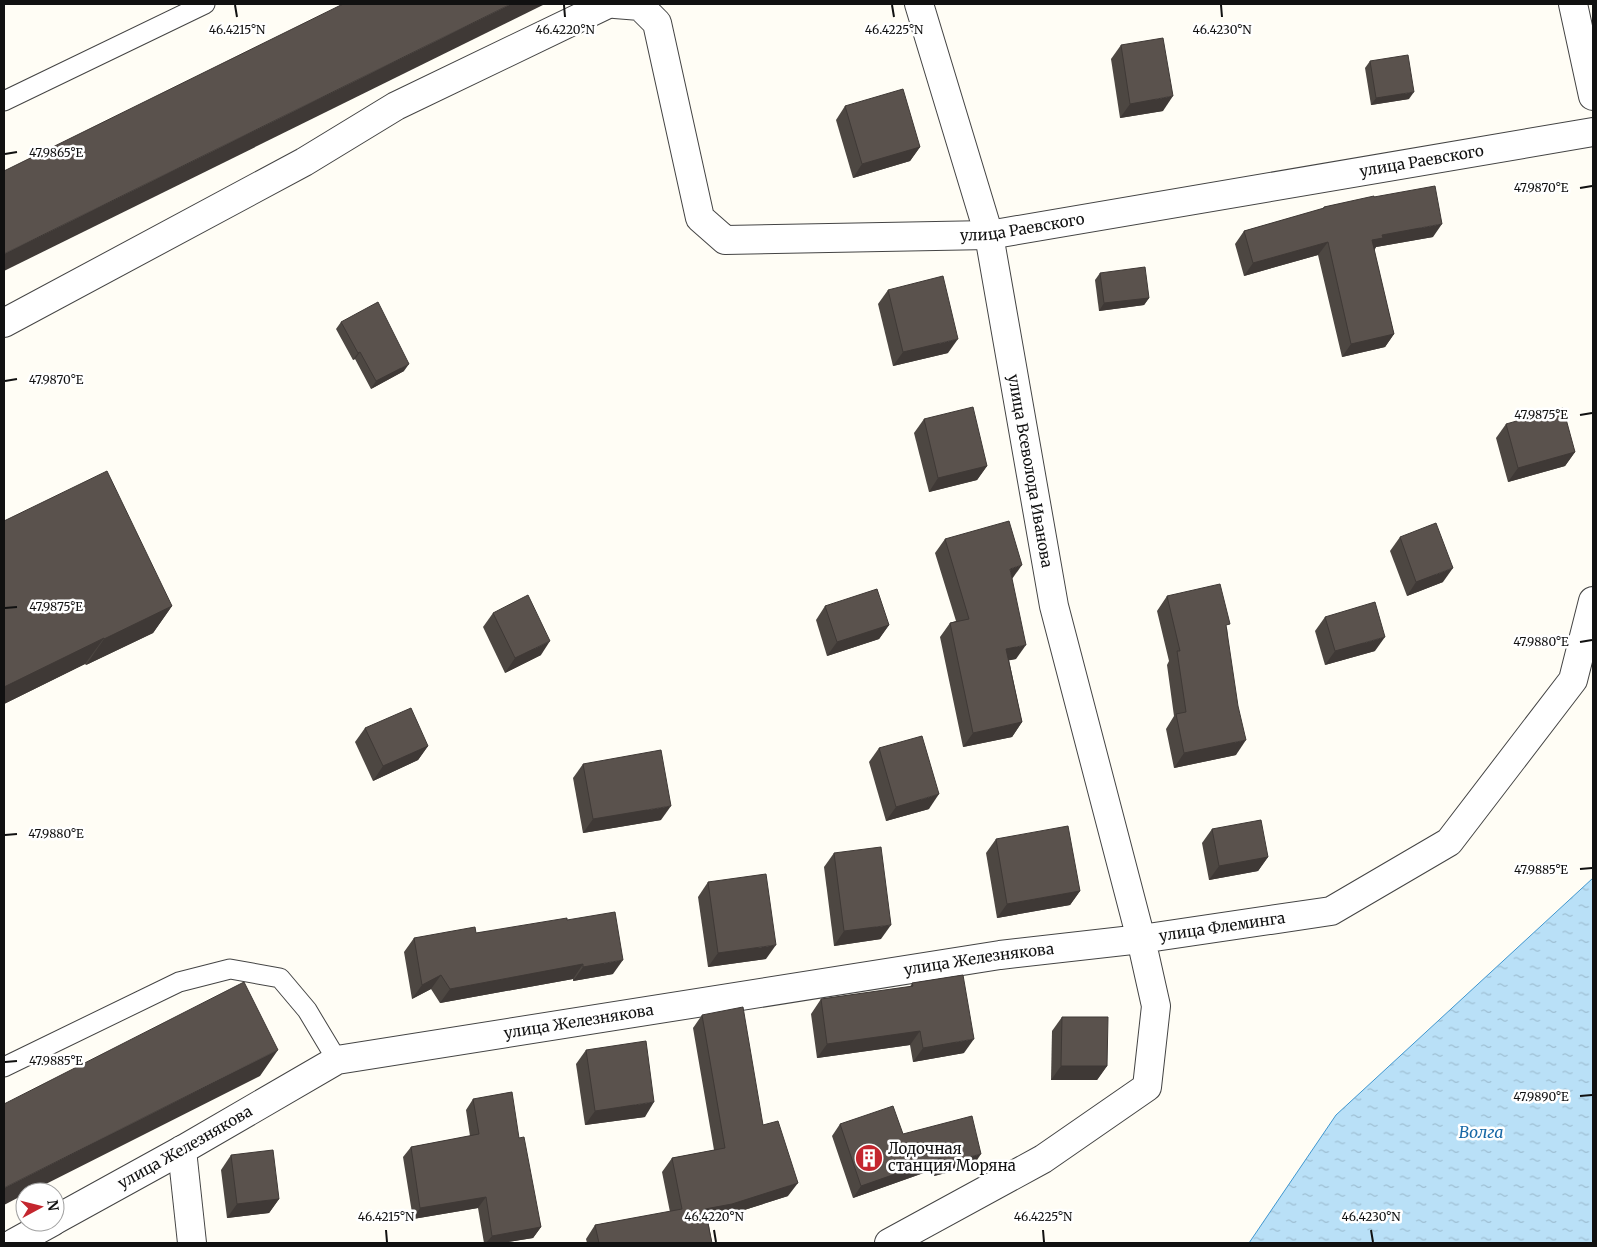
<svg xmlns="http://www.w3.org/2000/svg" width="1597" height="1247" viewBox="0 0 1597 1247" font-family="Merriweather,serif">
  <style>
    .water { fill: url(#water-ripples); stroke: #3f96cf }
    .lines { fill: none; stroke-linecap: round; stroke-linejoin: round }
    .service-casing { stroke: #444; stroke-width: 21 }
    .minor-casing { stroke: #444; stroke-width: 30 }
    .service { stroke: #fff; stroke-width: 19 }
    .minor { stroke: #fff; stroke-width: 28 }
    .wall { fill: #4d4742 }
    .shaded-wall { fill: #3f3936 }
    .building { fill: #5a524d; stroke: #3f3936 }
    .ticks { fill: none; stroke: #111; stroke-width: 2 }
    .labels { text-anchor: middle; stroke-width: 5; stroke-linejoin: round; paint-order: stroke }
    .street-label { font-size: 15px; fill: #111; stroke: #fff }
    .poi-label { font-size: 15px; fill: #111; stroke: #fff; text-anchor: start }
    .water-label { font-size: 16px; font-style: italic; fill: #1768a6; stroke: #fff }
    .ticks-label { font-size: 12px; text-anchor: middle; fill: #111; stroke: #fff; stroke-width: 5; stroke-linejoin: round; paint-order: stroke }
  </style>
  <defs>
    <pattern id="water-ripples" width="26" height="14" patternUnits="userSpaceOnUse" patternTransform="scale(1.25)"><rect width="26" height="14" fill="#b9e0f7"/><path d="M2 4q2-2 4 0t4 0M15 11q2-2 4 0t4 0" fill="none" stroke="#9ebfd3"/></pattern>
  </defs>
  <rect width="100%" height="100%" fill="#fffdf5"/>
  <path class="water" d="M1593 878V1243H1249L1336 1115Z"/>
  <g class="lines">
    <defs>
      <g id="service">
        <path d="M4 101 205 4"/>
        <path d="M4 1067 179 982 230 969 280 978 307 1010 337 1060"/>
      </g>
      <g id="minor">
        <path id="s1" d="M615 4 640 6 657 23 700 218 725 240 989 235 1593 132"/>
        <path d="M1573 4 1593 96"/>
        <path d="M4 323 304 162 396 106 608 4"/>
        <path d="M182 1150 192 1243"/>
        <path id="s2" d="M55 1220 182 1150 337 1060 1000 955 1141 939 1054 606 989 235 919 4"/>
        <path d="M14 1243 52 1222"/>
        <path id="s3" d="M889 1243 1043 1159 1147 1087 1156 1006 1141 939 1331 911 1449 842 1573 680 1593 601"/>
      </g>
    </defs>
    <use href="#service" class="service-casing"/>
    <use href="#minor" class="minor-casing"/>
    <use href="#service" class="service"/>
    <use href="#minor" class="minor"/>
  </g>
  <g class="wall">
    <path d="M1121 45 1163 111 1120 118 1111 59Z"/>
    <path d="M1370 61 1409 99 1371 105 1365 68Z"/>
    <path d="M845 106 920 147 910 161 853 178 836 120Z"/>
    <path d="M1374 197 1433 237 1376 247 1374 250 1394 334 1385 347 1342 357 1318 255 1244 276 1235 244 1244 231 1322 209 1324 207Z"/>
    <path d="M1100 273 1149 298 1144 305 1099 311 1095 280Z"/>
    <path d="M888 290 948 353 893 366 878 304Z"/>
    <path d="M341 322 404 371 371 389 355 359 353 360 336 329Z"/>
    <path d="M924 419 987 466 977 480 929 492 914 433Z"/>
    <path d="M1506 424 1575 452 1565 466 1508 482 1496 438Z"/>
    <path d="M4 521 172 606 153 633 86 665 85 664 4 704Z"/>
    <path d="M1400 537 1443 582 1407 596 1390 551Z"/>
    <path d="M945 539 1012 579 1016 659 1009 660 1022 722 1012 737 963 747 940 637 950 623 956 621 935 553Z"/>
    <path d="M1167 596 1227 628 1236 755 1174 768 1166 729 1174 716 1167 665 1169 661 1157 611Z"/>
    <path d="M825 606 889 625 879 639 827 656 816 620Z"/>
    <path d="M493 613 541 655 505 673 483 627Z"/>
    <path d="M1325 617 1375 651 1325 665 1315 631Z"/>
    <path d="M365 728 428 746 418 760 373 781 355 742Z"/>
    <path d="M879 748 929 809 886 821 869 762Z"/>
    <path d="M583 764 661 820 583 833 573 778Z"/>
    <path d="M1212 829 1268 857 1258 871 1209 880 1202 843Z"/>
    <path d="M996 839 1080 891 1070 905 997 918 986 853Z"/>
    <path d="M834 853 881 939 834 946 824 867Z"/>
    <path d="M708 882 766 959 708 967 698 897Z"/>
    <path d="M567 920 613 974 573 981V979L440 1003 431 989 412 999 404 952 414 938 476 933Z"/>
    <path d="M912 983 964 1053 913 1062 910 1045 817 1058 811 1014 821 999 910 987Z"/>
    <path d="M702 1015 763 1125 788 1196 722 1217 708 1220 712 1243H587L586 1239 595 1225 670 1212 662 1172 672 1158 714 1150 693 1028Z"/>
    <path d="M1062 1017 1107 1066 1097 1080H1051L1052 1031Z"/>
    <path d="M586 1050 645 1117 585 1125 576 1064Z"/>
    <path d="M473 1099 519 1138 541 1227 533 1238 502 1243H484L478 1208 413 1219 403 1157 411 1147 470 1136 466 1110Z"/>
    <path d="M840 1124 903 1134 973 1166 934 1176 932 1170 853 1198 832 1136Z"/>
    <path d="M231 1155 279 1199 269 1213 227 1218 221 1170Z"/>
  </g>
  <g class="shaded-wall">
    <path d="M511 4H545L4 271V254Z"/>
    <path d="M1414 92 1409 99 1371 105 1376 98Z"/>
    <path d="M1173 96 1163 111 1120 118 1130 104Z"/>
    <path d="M920 147 910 161 853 178 862 164Z"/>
    <path d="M1442 224 1433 237 1376 247 1374 251 1372 240 1382 235Z"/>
    <path d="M1328 242 1318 255 1244 276 1253 263Z"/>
    <path d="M1149 298 1144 305 1099 311 1104 303Z"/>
    <path d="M1394 334 1385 347 1342 357 1351 344Z"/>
    <path d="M958 339 948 353 893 366 903 352Z"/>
    <path d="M360 352 355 359 353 360 358 353Z"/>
    <path d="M409 364 404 371 371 389 376 381Z"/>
    <path d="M1575 452 1565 466 1508 482 1518 468Z"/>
    <path d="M987 466 977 480 929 492 938 478Z"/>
    <path d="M1022 565 1012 579 1010 569Z"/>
    <path d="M1453 568 1443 582 1407 596 1416 582Z"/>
    <path d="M172 606 153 633 86 665 104 639Z"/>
    <path d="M889 625 879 639 827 656 837 642Z"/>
    <path d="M1385 637 1375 651 1325 665 1335 651Z"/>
    <path d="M104 638 85 664 4 704V687Z"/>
    <path d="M550 641 541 655 505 673 515 658Z"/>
    <path d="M1026 645 1016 659 996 663 1006 649Z"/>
    <path d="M1022 722 1012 737 963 747 973 733Z"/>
    <path d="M1246 740 1236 755 1174 768 1184 753Z"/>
    <path d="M428 746 418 760 373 781 383 766Z"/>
    <path d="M939 794 929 809 886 821 896 807Z"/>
    <path d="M671 806 661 820 583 833 593 819Z"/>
    <path d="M1268 857 1258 871 1209 880 1219 866Z"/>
    <path d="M1080 891 1070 905 997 918 1007 904Z"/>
    <path d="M891 925 881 939 834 946 844 931Z"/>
    <path d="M776 945 766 959 708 967 718 953Z"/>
    <path d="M623 960 613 974 573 981 583 967Z"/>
    <path d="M583 964 573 979 440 1003 450 989Z"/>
    <path d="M441 975 431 989 412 999 422 985Z"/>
    <path d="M920 1031 910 1045 817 1058 827 1044Z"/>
    <path d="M974 1039 964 1053 913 1062 923 1048Z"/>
    <path d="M278 1050 260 1076 30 1192H25V1194L4 1205V1188Z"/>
    <path d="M1061 1066H1107L1097 1080H1051Z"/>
    <path d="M654 1102 645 1117 585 1125 595 1111Z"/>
    <path d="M981 1154 973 1166 934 1176 942 1164Z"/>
    <path d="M941 1158 932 1170 853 1198 861 1186Z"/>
    <path d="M798 1183 788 1196 722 1217 696 1222 705 1209Z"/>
    <path d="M486 1197 478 1208 413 1219 420 1208Z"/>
    <path d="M279 1199 269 1213 227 1218 237 1204Z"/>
    <path d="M541 1227 533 1238 502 1243H486L492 1236Z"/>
  </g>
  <g class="building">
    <path d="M343 4H511L4 254V171Z"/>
    <path d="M1163 38 1173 96 1130 104 1121 45Z"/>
    <path d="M1408 55 1414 92 1376 98 1370 61Z"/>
    <path d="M903 89 920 147 862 164 845 106Z"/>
    <path d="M1435 186 1442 224 1382 235 1383 238 1372 240 1394 334 1351 344 1328 242 1253 263 1244 231 1324 208V207L1374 196V197Z"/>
    <path d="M1145 267 1149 298 1104 303 1100 273Z"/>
    <path d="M943 276 958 339 903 352 888 290Z"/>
    <path d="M378 302 409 364 376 381 360 352 358 353 341 322Z"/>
    <path d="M973 407 987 466 938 478 924 419Z"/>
    <path d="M1563 408 1575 452 1518 468 1506 424Z"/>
    <path d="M107 471 172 606 104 639V638L4 687V521Z"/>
    <path d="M1009 521 1022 565 1010 569 1026 645 1006 649 1022 722 973 733 950 623 969 619 945 539Z"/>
    <path d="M1436 523 1453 568 1416 582 1400 537Z"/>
    <path d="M1220 584 1230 624 1226 625 1238 706 1246 740 1184 753 1176 714 1186 712 1177 651H1180L1167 596Z"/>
    <path d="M877 589 889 625 837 642 825 606Z"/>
    <path d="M528 595 550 641 515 658 493 613Z"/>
    <path d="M1375 602 1385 637 1335 651 1325 617Z"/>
    <path d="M411 708 428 746 383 766 365 728Z"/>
    <path d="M922 736 939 794 896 807 879 748Z"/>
    <path d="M661 750 671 806 593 819 583 764Z"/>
    <path d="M1261 820 1268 857 1219 866 1212 829Z"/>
    <path d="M1068 826 1080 891 1007 904 996 839Z"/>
    <path d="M881 847 891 925 844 931 834 853Z"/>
    <path d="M766 874 776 945 718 953 708 882Z"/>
    <path d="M615 912 623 960 583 967V964L450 989 441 975 422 985 414 938 475 927 476 933 567 918V920Z"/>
    <path d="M963 975 974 1039 923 1048 920 1031 827 1044 821 999 913 986 912 983Z"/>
    <path d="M244 982 278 1050 4 1188V1104Z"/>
    <path d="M743 1007 763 1125 778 1121 798 1183 732 1204 705 1209 712 1243H599L595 1225 682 1209 672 1158 725 1148 702 1015Z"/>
    <path d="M1062 1017H1108L1107 1066H1061Z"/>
    <path d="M646 1041 654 1102 595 1111 586 1050Z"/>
    <path d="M512 1092 519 1138 524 1137 541 1227 492 1236 486 1197 420 1208 411 1147 479 1134 473 1099Z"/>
    <path d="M893 1106 903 1134 972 1116 981 1154 942 1164 941 1158 861 1186 840 1124Z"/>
    <path d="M273 1150 279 1199 237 1204 231 1155Z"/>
  </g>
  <path class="ticks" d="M235 5 237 17M564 5 565 17M892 5 894 17M1221 5 1222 17M5 154 17 152M1580 188 1592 186M5 381 17 379M1580 415 1592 413M5 608 17 607M1580 642 1592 640M5 835 17 834M1580 869 1592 868M5 1062 17 1061M1580 1096 1592 1095M386 1230 387 1242M714 1230 716 1242M1043 1230 1044 1242M1371 1230 1373 1242"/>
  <defs>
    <symbol id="building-disc" viewBox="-11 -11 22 22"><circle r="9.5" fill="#c4262e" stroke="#fff"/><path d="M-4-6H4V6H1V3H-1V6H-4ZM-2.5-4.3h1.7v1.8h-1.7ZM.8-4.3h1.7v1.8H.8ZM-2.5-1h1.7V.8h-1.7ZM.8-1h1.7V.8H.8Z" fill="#fff"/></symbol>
  </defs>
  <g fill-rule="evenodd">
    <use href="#building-disc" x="853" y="1142" width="32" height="32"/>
  </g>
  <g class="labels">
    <g class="street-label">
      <text dy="5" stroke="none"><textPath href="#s1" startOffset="985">улица Раевского</textPath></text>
      <text dy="5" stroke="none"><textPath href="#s1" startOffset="580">улица Раевского</textPath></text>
      <text transform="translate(1030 471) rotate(80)" y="5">улица Всеволода Иванова</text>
      <text dy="5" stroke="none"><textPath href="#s3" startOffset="534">улица Флеминга</textPath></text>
      <text dy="5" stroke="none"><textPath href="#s2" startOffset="974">улица Железнякова</textPath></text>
      <text dy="5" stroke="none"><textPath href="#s2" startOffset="569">улица Железнякова</textPath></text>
      <text dy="5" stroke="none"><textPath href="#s2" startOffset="149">улица Железнякова</textPath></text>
    </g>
    <g class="poi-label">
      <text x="888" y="1154">Лодочная<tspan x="888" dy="17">станция Моряна</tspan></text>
    </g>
    <g class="water-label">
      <text x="1481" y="1138">Волга</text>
    </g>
  </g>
  <g class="ticks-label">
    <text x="237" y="34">46.4215°N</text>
    <text x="565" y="34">46.4220°N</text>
    <text x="894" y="34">46.4225°N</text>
    <text x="1222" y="34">46.4230°N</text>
    <text x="56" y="157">47.9865°E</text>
    <text x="1541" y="192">47.9870°E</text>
    <text x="56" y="384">47.9870°E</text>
    <text x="1541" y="419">47.9875°E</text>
    <text x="56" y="611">47.9875°E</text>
    <text x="1541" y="646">47.9880°E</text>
    <text x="56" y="838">47.9880°E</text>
    <text x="1541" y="874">47.9885°E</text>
    <text x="56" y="1065">47.9885°E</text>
    <text x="1541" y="1101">47.9890°E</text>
    <text x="386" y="1221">46.4215°N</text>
    <text x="714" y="1221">46.4220°N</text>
    <text x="1043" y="1221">46.4225°N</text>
    <text x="1371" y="1221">46.4230°N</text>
  </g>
  <rect width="1597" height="1247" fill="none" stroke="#111111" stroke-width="10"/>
  <g transform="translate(40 1207) rotate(83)"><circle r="24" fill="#ffffff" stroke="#a0a0a0"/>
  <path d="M0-4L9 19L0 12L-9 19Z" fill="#c4262e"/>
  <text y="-8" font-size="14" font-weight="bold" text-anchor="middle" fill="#111111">N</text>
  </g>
</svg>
